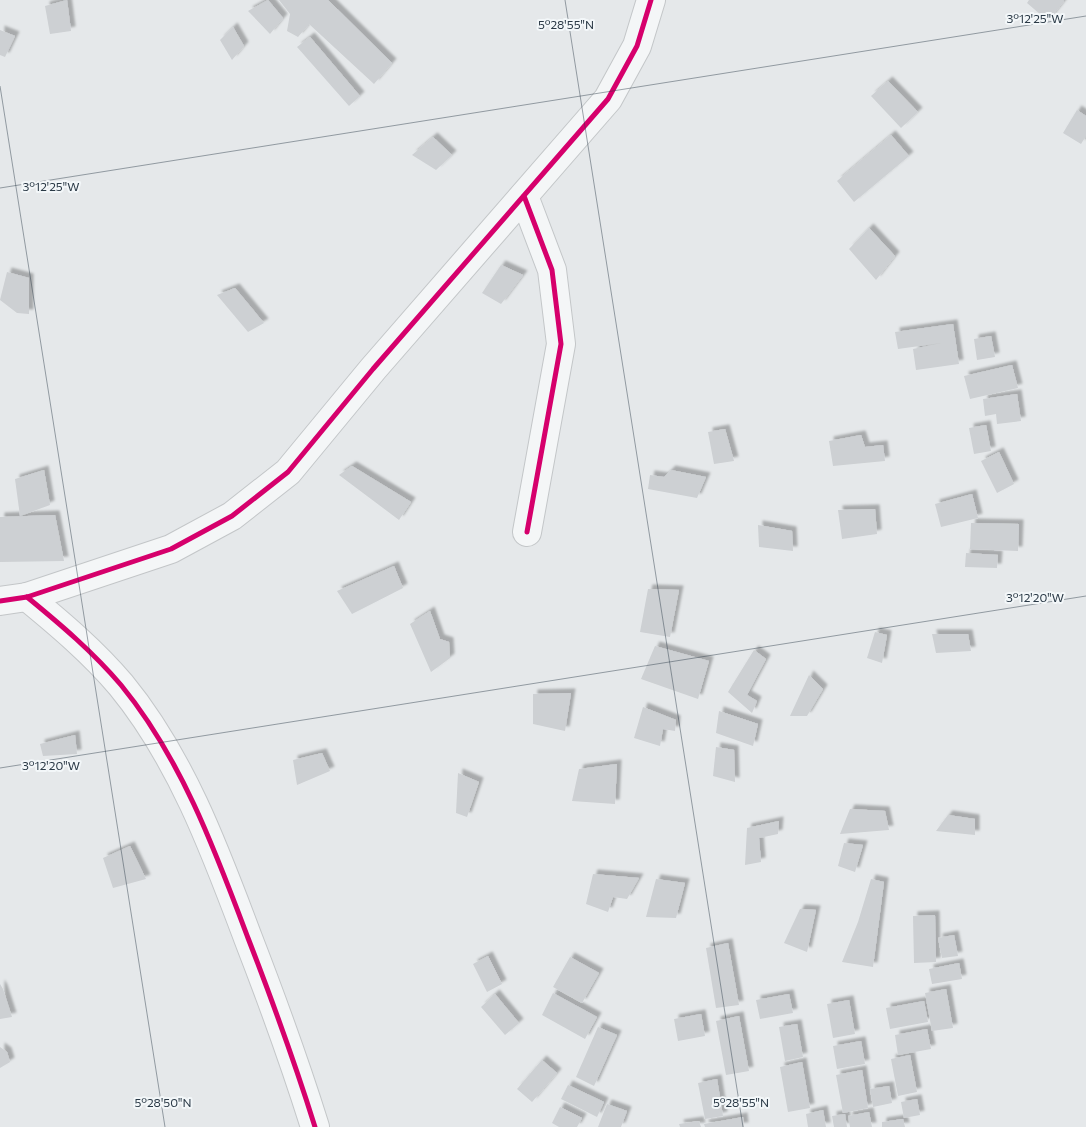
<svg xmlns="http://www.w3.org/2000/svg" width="1086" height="1127" viewBox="0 0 1086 1127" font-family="Commissioner,sans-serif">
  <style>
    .building { fill: #cdd0d3; filter: url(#shadow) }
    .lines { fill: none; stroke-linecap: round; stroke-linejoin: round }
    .minor-casing { stroke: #c3c6c8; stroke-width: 30 }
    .minor { stroke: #f4f6f7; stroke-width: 28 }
    .cycleway-casing { stroke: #f3f7f9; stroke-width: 8 }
    .cycleway { stroke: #d6006c; stroke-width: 5 }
    .ticks { fill: none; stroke: #2a3946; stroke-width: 1; stroke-opacity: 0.45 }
    .ticks-label { font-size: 12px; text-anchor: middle; fill: #2a3946; stroke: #f3f7f9; stroke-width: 4; stroke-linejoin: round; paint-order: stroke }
  </style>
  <defs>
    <filter id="shadow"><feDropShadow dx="4.5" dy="-4.5" stdDeviation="1" flood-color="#0004"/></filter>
  </defs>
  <rect width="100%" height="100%" fill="#e5e8ea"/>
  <g class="building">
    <path d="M67 0 71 31 50 34 45 6Z"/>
    <path d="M268 0 283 18 270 34 248 11Z"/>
    <path d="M279 0H328L392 63 374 84 309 24 298 37 287 31 290 14Z"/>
    <path d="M1029 0H1063L1064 1 1048 21 1027 3Z"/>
    <path d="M233 27 244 46 232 60 220 40Z"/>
    <path d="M0 30 15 36 5 57 0 55Z"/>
    <path d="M310 37 360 96 349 106 297 47Z"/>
    <path d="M888 81 918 112 901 128 871 96Z"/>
    <path d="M1077 110 1086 116V136L1081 144 1063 133Z"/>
    <path d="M891 135 909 156 854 202 837 181Z"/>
    <path d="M433 137 452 155 436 170 412 155Z"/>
    <path d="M869 228 895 256 876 280 849 249Z"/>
    <path d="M501 265 523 275 501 304 482 293Z"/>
    <path d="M7 272 29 278V314L17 313 0 300Z"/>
    <path d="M235 288 264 323 248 332 217 295Z"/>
    <path d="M953 324 959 364 916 370 913 349 941 343 898 349 895 332Z"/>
    <path d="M991 336 995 357 977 360 974 339Z"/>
    <path d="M1012 365 1018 388 970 399 964 376Z"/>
    <path d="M1017 394 1021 421 997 424 996 414 985 416 983 399Z"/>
    <path d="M986 425 991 451 974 454 969 428Z"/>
    <path d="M725 429 734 461 714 464 708 432Z"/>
    <path d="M861 435 865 447 883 445 885 461 833 466 829 441Z"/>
    <path d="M999 452 1014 484 997 493 981 461Z"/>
    <path d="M352 466 411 502 399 520 339 475Z"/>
    <path d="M44 470 50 505 20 516 15 479Z"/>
    <path d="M671 470 706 477 697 498 648 489 650 475 664 477Z"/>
    <path d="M972 494 978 518 941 527 935 504Z"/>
    <path d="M875 509 877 534 842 539 838 510Z"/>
    <path d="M55 515 64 561 0 562V517Z"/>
    <path d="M971 523 1019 524 1018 551 970 549Z"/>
    <path d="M758 525 792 531 793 551 759 547Z"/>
    <path d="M966 553 998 555 997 568 965 567Z"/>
    <path d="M394 566 403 588 352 614 337 591Z"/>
    <path d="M648 589 679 590 670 637 640 632Z"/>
    <path d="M430 611 440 639 449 642 450 658 431 672 410 624Z"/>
    <path d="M875 632 887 635 882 663 867 658Z"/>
    <path d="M932 634H968L971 651 936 653Z"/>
    <path d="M655 646 709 661 698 699 641 679Z"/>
    <path d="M754 650 766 659 747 695 757 701 752 713 728 692Z"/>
    <path d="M809 675 823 689 807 716H790Z"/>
    <path d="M571 693 565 731 533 724V694Z"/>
    <path d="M643 707 676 720 675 731 663 729 660 746 634 738Z"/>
    <path d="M719 711 758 724 753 746 716 733Z"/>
    <path d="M75 735 77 754 43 756 40 744Z"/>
    <path d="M716 747 734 750 735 782 713 776Z"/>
    <path d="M322 753 330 771 297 785 293 760Z"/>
    <path d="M617 764 615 804 572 801 579 769Z"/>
    <path d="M458 773 479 782 467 817 456 813Z"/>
    <path d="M850 809 885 811 889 830 840 834Z"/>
    <path d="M948 815 975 819V835L936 831Z"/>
    <path d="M779 821 778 834 759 838 761 862 745 865 747 828Z"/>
    <path d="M844 843 863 845 855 872 838 866Z"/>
    <path d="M130 846 146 879 113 888 103 858Z"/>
    <path d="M593 874 639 878 627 899 613 897 608 912 586 904Z"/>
    <path d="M656 879 685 883 676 918 646 917Z"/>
    <path d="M871 879 884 882 873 967 842 962 858 922Z"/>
    <path d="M800 909 816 910 807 952 784 943Z"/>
    <path d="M935 915 936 962 914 963 913 916Z"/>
    <path d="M954 935 958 956 942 958 938 938Z"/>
    <path d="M728 943 739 1005 716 1008 706 948Z"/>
    <path d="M488 956 502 984 487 992 473 964Z"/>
    <path d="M570 957 599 973 582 1003 553 987Z"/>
    <path d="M959 963 962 979 932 984 929 969Z"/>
    <path d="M0 984 3 989 12 1017 0 1019Z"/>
    <path d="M946 989 953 1028 932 1031 925 993Z"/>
    <path d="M553 993 597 1017 585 1039 542 1015Z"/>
    <path d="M495 994 519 1023 505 1035 481 1007Z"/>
    <path d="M789 994 793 1013 760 1019 756 1000Z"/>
    <path d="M849 1000 855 1034 833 1038 827 1004Z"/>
    <path d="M924 1001 928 1022 890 1029 886 1008Z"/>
    <path d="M701 1014 705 1036 678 1041 674 1019Z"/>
    <path d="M739 1016 749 1071 726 1075 716 1021Z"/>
    <path d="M797 1024 803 1057 785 1061 779 1027Z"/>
    <path d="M598 1027 617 1035 594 1086 576 1077Z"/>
    <path d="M927 1029 931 1049 898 1055 895 1035Z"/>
    <path d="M861 1041 865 1064 837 1069 833 1046Z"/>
    <path d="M0 1047 7 1052 10 1062 0 1068Z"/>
    <path d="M910 1055 917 1092 898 1096 891 1059Z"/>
    <path d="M542 1060 557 1073 532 1102 517 1089Z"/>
    <path d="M802 1062 810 1108 788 1112 780 1067Z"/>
    <path d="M862 1070 868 1108 843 1113 836 1075Z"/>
    <path d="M717 1079 723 1116 705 1119 698 1083Z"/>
    <path d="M568 1085 604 1102 597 1117 561 1099Z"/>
    <path d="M889 1086 892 1103 873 1107 870 1089Z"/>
    <path d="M917 1099 920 1115 904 1118 901 1102Z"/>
    <path d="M607 1104 627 1111 621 1127H598Z"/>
    <path d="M560 1107 582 1118 577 1127H559L552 1123Z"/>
    <path d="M823 1110 826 1127H808L806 1114Z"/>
    <path d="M869 1112 872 1127H850L848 1116Z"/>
    <path d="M845 1114 847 1127H834L832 1116Z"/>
    <path d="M743 1117 744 1127H705L704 1124Z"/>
    <path d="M903 1119 905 1127H882V1122Z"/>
    <path d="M699 1121 701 1127H680L679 1124Z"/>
  </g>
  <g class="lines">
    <defs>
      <g id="minor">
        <path d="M524 196 552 270 561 344 527 532"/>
        <path d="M27 597C60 624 93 652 121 685 181 758 215 850 248 938 272 1000 295 1063 315 1127"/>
        <path d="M0 601 27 597 171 549 232 516 288 472 373 369 608 99 637 46 651 0"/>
      </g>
    </defs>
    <use href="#minor" class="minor-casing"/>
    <use href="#minor" class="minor"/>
    <defs>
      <g id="cycleway">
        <path d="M524 196 552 270 561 344 527 532"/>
        <path d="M27 597C60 624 93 652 121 685 181 758 215 850 248 938 272 1000 295 1063 315 1127"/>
        <path d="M0 601 27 597 171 549 232 516 288 472 373 369 608 99 637 46 651 0"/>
      </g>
    </defs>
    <use href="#cycleway" class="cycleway-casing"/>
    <use href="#cycleway" class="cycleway"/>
  </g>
  <path class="ticks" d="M565 0 743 1127M0 86 165 1127M0 188 1086 16M0 768 1086 596"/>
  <g class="ticks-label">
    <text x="1035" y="23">3°12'25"W</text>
    <text x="566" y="29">5°28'55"N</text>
    <text x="51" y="191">3°12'25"W</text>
    <text x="1035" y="602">3°12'20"W</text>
    <text x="51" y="770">3°12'20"W</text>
    <text x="163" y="1107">5°28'50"N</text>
    <text x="741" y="1107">5°28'55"N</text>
  </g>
</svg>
